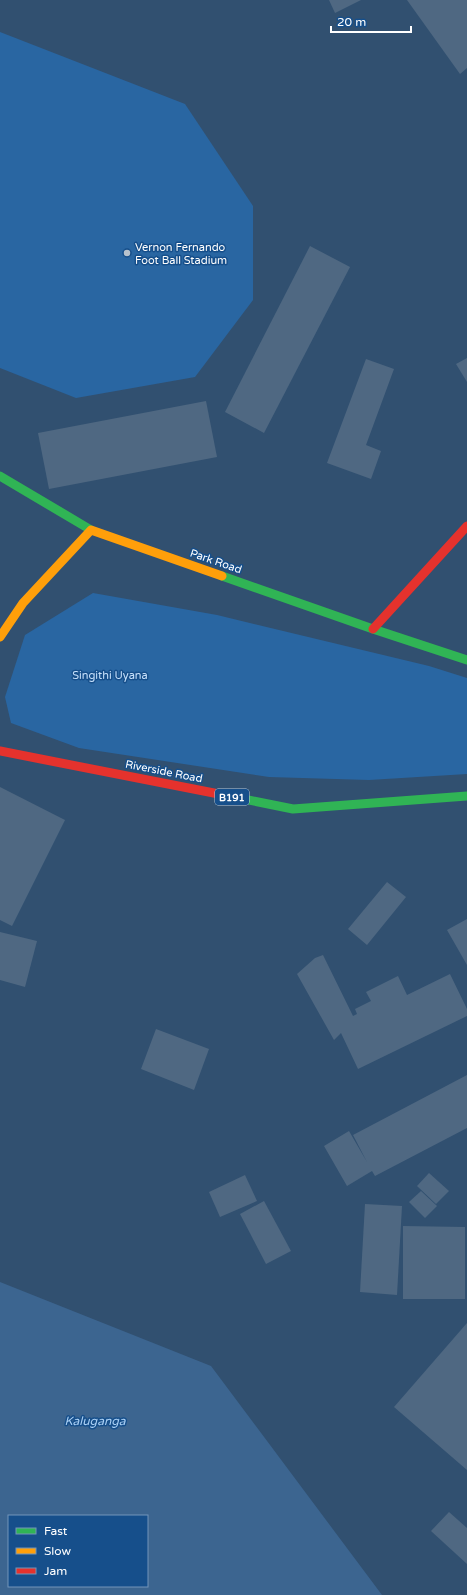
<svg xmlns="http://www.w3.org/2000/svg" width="467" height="1595" viewBox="0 0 467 1595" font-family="'Varela Round',sans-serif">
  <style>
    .green { fill: #2966a2 }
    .water { fill: #3c6590; fill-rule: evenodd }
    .building { fill: #4f6882 }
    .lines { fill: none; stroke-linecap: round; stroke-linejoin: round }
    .fast { stroke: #30b455; stroke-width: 9 }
    .slow { stroke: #ff9f0a; stroke-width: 9 }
    .jam { stroke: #e5322d; stroke-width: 9 }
    .poi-dot { fill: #b7c2cd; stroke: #164f8b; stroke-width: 1.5 }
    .labels { text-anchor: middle; stroke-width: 3; stroke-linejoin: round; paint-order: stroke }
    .shield { fill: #164f8b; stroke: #b9cadc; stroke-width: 1 }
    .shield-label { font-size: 10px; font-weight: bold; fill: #fff }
    .poi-label { font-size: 11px; fill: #fff; stroke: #164f8b; text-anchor: start }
    .street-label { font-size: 11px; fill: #fff; stroke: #164f8b }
    .park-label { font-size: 11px; fill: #c6e0fb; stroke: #164f8b }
    .water-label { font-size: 12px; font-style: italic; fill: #abd1f6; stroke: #164f8b }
  </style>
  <rect width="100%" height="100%" fill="#315070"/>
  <g class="green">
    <path d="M0 32 185 104 253 206V300L195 377 76 398 0 368Z"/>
    <path d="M93 593 217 615 429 666 467 678V774L369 780 269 777 79 748 11 723 5 697 25 635Z"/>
  </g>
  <path class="water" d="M0 1282 211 1366 382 1595H0ZM9 1516H147V1586H9Z"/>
  <g class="building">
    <path d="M329 0H361L335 13Z"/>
    <path d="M407 0H467V68L460 74Z"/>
    <path d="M310 246 350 267 264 433 225 412Z"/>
    <path d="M467 358V382L456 364Z"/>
    <path d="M366 359 394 369 366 445 381 451 371 479 327 463Z"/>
    <path d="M206 401 217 457 49 489 38 433Z"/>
    <path d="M0 787 65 820 12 926 0 920Z"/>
    <path d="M387 882 406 897 367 945 348 929Z"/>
    <path d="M467 919V965L447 930Z"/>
    <path d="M0 932 37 941 25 987 0 980Z"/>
    <path d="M323 955 353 1016 357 1014 355 1009 371 1001 366 992 398 976 407 995 450 974 467 1009V1016L358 1069 341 1033 334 1040 297 974 315 958Z"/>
    <path d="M156 1029 209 1049 194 1090 141 1069Z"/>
    <path d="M467 1075V1128L375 1176 372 1171 347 1186 324 1146 349 1131 367 1162 353 1135Z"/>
    <path d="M429 1173 449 1191 436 1204 417 1186Z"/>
    <path d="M245 1175 257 1201 220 1217 209 1192Z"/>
    <path d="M421 1191 437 1206 425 1218 409 1202Z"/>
    <path d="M264 1201 291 1251 266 1264 240 1214Z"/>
    <path d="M365 1204 402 1206 397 1295 360 1292Z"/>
    <path d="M403 1226 465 1227V1299H403Z"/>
    <path d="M467 1323V1470L394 1407Z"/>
    <path d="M449 1512 467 1528V1564L431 1531Z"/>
  </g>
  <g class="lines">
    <g class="fast">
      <path d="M0 476 91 530"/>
      <path d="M222 576 373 629 467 660"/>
      <path d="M224 795 293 809 467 796"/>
    </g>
    <path class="slow" d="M0 637 23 603 91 530 222 576"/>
    <g class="jam">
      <path d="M373 629 467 526"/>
      <path d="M0 751 224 795"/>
    </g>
  </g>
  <circle class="poi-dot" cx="127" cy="253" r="4"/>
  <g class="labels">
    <rect class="shield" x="215" y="789" width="34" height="16" rx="3"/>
    <g class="shield-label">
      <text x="232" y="801">B191</text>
    </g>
    <g class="poi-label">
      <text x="135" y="251">Vernon Fernando<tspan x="135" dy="13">Foot Ball Stadium</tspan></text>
    </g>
    <g class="street-label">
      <text transform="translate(216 561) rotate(19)" y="4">Park Road</text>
      <text transform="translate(164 771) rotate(11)" y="4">Riverside Road</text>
    </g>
    <g class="park-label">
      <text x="110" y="679">Singithi Uyana</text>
    </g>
    <g class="water-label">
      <text x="95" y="1425">Kaluganga</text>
    </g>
  </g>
  <rect x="8" y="1515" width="140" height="72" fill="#164f8b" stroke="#7395b9"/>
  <rect x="16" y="1528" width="20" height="6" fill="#30b455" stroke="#7395b9"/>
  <text x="44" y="1535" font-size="12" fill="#ffffff">Fast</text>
  <rect x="16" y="1548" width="20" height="6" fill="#ff9f0a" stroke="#7395b9"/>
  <text x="44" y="1555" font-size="12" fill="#ffffff">Slow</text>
  <rect x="16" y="1568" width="20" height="6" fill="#e5322d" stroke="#7395b9"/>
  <text x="44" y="1575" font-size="12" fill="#ffffff">Jam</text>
  <path d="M331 26v6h80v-6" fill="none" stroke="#ffffff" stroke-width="2"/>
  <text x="337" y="26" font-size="12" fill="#ffffff" stroke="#164f8b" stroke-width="3" paint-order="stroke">20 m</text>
</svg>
